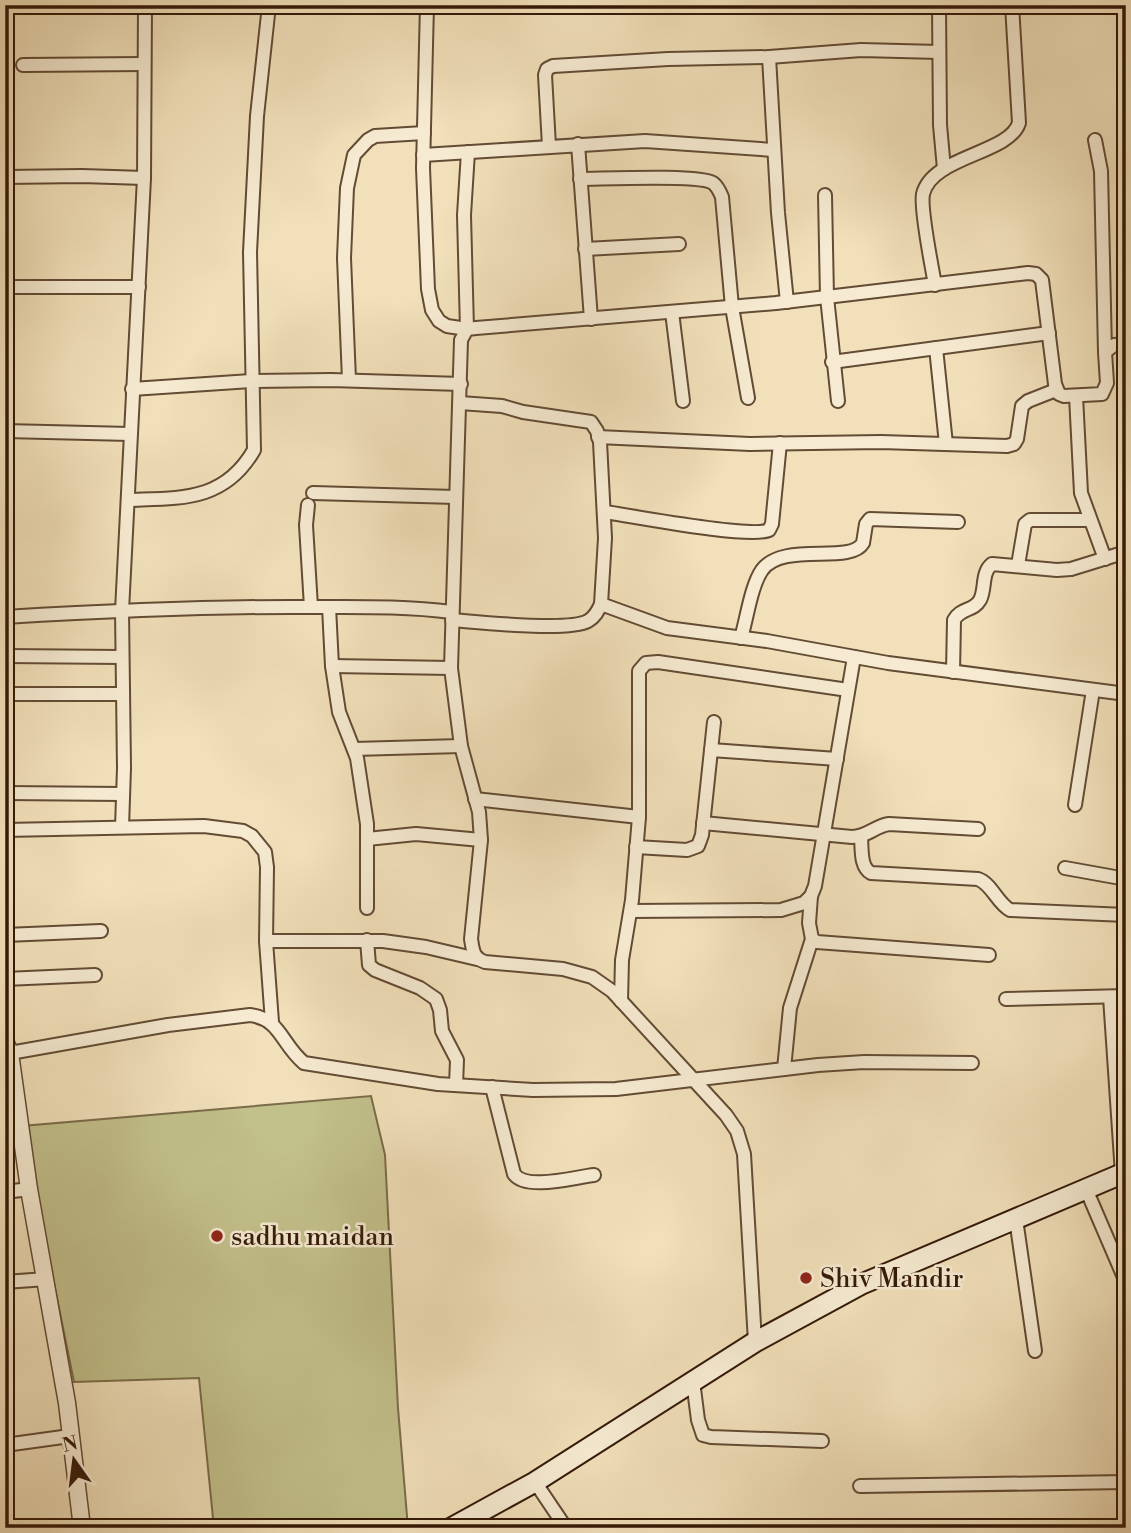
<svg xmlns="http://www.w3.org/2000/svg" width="1131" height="1533" viewBox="0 0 1131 1533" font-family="'Libre Bodoni',serif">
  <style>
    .green { fill: #c2c08b; stroke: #7b6c4a; stroke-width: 2 }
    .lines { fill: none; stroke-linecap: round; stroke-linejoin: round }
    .minor-casing { stroke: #634b34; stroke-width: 16 }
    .tertiary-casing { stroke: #634b34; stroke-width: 19 }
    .secondary-casing { stroke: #341908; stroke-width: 23 }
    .minor { stroke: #f6ebd2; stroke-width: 12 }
    .tertiary { stroke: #f6ebd2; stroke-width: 16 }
    .secondary { stroke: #f6ebd2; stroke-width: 19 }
    .poi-dot { fill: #8f2418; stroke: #f6ebd2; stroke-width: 2.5 }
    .labels { text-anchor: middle; stroke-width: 5; stroke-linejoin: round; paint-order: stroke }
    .poi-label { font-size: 26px; fill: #341908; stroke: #f6ebd2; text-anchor: start }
  </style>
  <rect width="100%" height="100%" fill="#f1e0ba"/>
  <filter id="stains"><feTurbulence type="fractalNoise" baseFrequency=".00286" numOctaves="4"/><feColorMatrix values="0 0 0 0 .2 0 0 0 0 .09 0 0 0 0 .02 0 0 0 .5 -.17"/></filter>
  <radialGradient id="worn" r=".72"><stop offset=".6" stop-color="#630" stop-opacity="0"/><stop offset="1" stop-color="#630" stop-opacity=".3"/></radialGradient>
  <path class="green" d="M371 1096 385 1155 398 1408 408 1528H214L199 1378 74 1382 22 1126Z"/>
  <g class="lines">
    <defs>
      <g id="minor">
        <path d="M427 5 423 168 428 289 432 310 439 321 447 326 467 329 464 215 468 152"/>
        <path d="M939 5 940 125 944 169"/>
        <path d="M769 57 778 213 787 302"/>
        <path d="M23 65 144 64"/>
        <path d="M1095 140 1101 171 1105 352"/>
        <path d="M578 144 591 319"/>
        <path d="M549 146 545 75 547 69 553 66 668 59 769 57 861 50 939 52"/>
        <path d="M423 155 645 141 774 150"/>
        <path d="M5 177 82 176 144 178"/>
        <path d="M580 179C601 179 700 174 713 183 717 186 720 192 722 197L732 307 748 398"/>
        <path d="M825 195 827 297 838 401"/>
        <path d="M585 249 679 244"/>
        <path d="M935 285C932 267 920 209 923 194 932 156 1009 154 1019 123L1012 5"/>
        <path d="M5 287H139"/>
        <path d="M672 312 683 401"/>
        <path d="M936 348 946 444"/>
        <path d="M832 362 1049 333"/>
        <path d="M349 380 344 258 347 188 354 155 368 140 375 136 424 133"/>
        <path d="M132 389 251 381 331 380 461 384"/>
        <path d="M1076 396 1081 493 1105 559"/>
        <path d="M5 431 130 434"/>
        <path d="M598 437 750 444 881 442 1007 446 1014 444 1017 439 1022 406 1028 401 1056 390"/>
        <path d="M313 493 456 497"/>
        <path d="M128 500C180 498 224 502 254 450L250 252 257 116 269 5"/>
        <path d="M308 505 306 525 311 607"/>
        <path d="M605 512C633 516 751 539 769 530L772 524 780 443"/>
        <path d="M1018 565 1025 524 1030 520H1090"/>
        <path d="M601 604 667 628 767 641 888 663 1126 694"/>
        <path d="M329 607 332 666 339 712 357 758 367 824V908"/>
        <path d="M5 617C108 611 211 606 314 607 360 607 406 606 452 612"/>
        <path d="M452 620C478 622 568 632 588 621 595 617 598 611 601 604L605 538 600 442 597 431 591 422 523 412 502 406 460 403"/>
        <path d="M741 638C747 618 751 586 762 570 783 541 850 565 863 543L866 524 870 519 958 522"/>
        <path d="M5 656 122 657"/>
        <path d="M332 666 451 668"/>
        <path d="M953 672 954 620C960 608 974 611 980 600 986 589 981 573 992 564L1057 570 1071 569 1126 552"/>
        <path d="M5 694H123"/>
        <path d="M354 749 461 746"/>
        <path d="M711 750 837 759"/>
        <path d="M5 793 123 794"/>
        <path d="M475 799 639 817"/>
        <path d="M1075 805 1093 690"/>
        <path d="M703 823 852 837C867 837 875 826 889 824L978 829"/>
        <path d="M122 827 124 768 122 611 144 178 145 5"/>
        <path d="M5 830 204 826 243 831 252 836 265 852 267 867 266 941 272 1022"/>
        <path d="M861 837C862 849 860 867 871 873L978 879C992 884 997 903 1010 910L1126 915"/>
        <path d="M367 839 416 834 481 840"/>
        <path d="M636 847 687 850 698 846 702 835 714 722"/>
        <path d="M1065 868 1126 879"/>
        <path d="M811 896 809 923 812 939 817 942 989 955"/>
        <path d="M631 911 781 910 804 903 811 896 815 886 854 657"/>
        <path d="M5 935 101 931"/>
        <path d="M367 940 369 965 375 970 420 988 436 999 440 1010 442 1031 457 1060 456 1085"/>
        <path d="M266 941H383L426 947 477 959"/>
        <path d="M5 979 95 975"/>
        <path d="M1110 997 1122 1174"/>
        <path d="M1006 999 1126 996"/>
        <path d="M621 1001 622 960 632 900 639 817V671L646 663 658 662 848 690"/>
        <path d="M10 1053 168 1025 250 1015C281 1019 281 1044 304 1063L438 1084 533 1090 616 1089 818 1065 864 1062 972 1063"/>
        <path d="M784 1069 790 1008 812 939"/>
        <path d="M492 1087 514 1174C526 1191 575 1177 594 1175"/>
        <path d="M1086 1189 1126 1282"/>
        <path d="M5 1192 29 1189"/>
        <path d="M1016 1219 1035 1351"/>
        <path d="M5 1282 46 1279"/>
        <path d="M755 1342 744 1154 737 1131 726 1115 612 991 592 977 563 969 485 962C473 958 473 951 471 939L481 840 479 812 461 746 451 668 461 340 467 329 476 328 776 303 1028 273 1036 274 1042 280 1055 384 1059 394 1064 396 1102 394 1107 383 1105 352 1114 345 1126 344"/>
        <path d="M693 1381 698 1420 703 1435 711 1437 822 1441"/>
        <path d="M5 1445 70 1436"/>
        <path d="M535 1482 566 1528"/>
        <path d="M860 1486 1126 1482"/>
      </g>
      <path id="tertiary" d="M5 1041 10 1053 29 1189 67 1403 82 1528"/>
      <path id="secondary" d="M451 1528 535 1482 755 1342 862 1284 1126 1172"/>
    </defs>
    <use href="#minor" class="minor-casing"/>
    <use href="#tertiary" class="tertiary-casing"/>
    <use href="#secondary" class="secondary-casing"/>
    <use href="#minor" class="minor"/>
    <use href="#tertiary" class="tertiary"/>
    <use href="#secondary" class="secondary"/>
  </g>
  <g class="poi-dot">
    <circle cx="217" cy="1236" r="7"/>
    <circle cx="806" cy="1278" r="7"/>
  </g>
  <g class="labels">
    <g class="poi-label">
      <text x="231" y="1245">sadhu maidan</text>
      <text x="820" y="1287">Shiv Mandir</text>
    </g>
  </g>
  <rect width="1131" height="1533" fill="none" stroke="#f1e0ba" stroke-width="28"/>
  <rect x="7" y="7" width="1117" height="1519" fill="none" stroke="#341908" stroke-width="3.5"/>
  <rect x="14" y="14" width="1103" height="1505" fill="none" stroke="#341908" stroke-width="2"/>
  <g transform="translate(74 1460) rotate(346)" stroke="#f6ebd2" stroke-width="5" paint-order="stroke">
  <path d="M0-5L12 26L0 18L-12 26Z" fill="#341908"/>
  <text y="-10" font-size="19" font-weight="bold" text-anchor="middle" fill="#341908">N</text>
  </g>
  <rect width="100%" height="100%" filter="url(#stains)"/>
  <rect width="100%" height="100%" fill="url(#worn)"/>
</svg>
